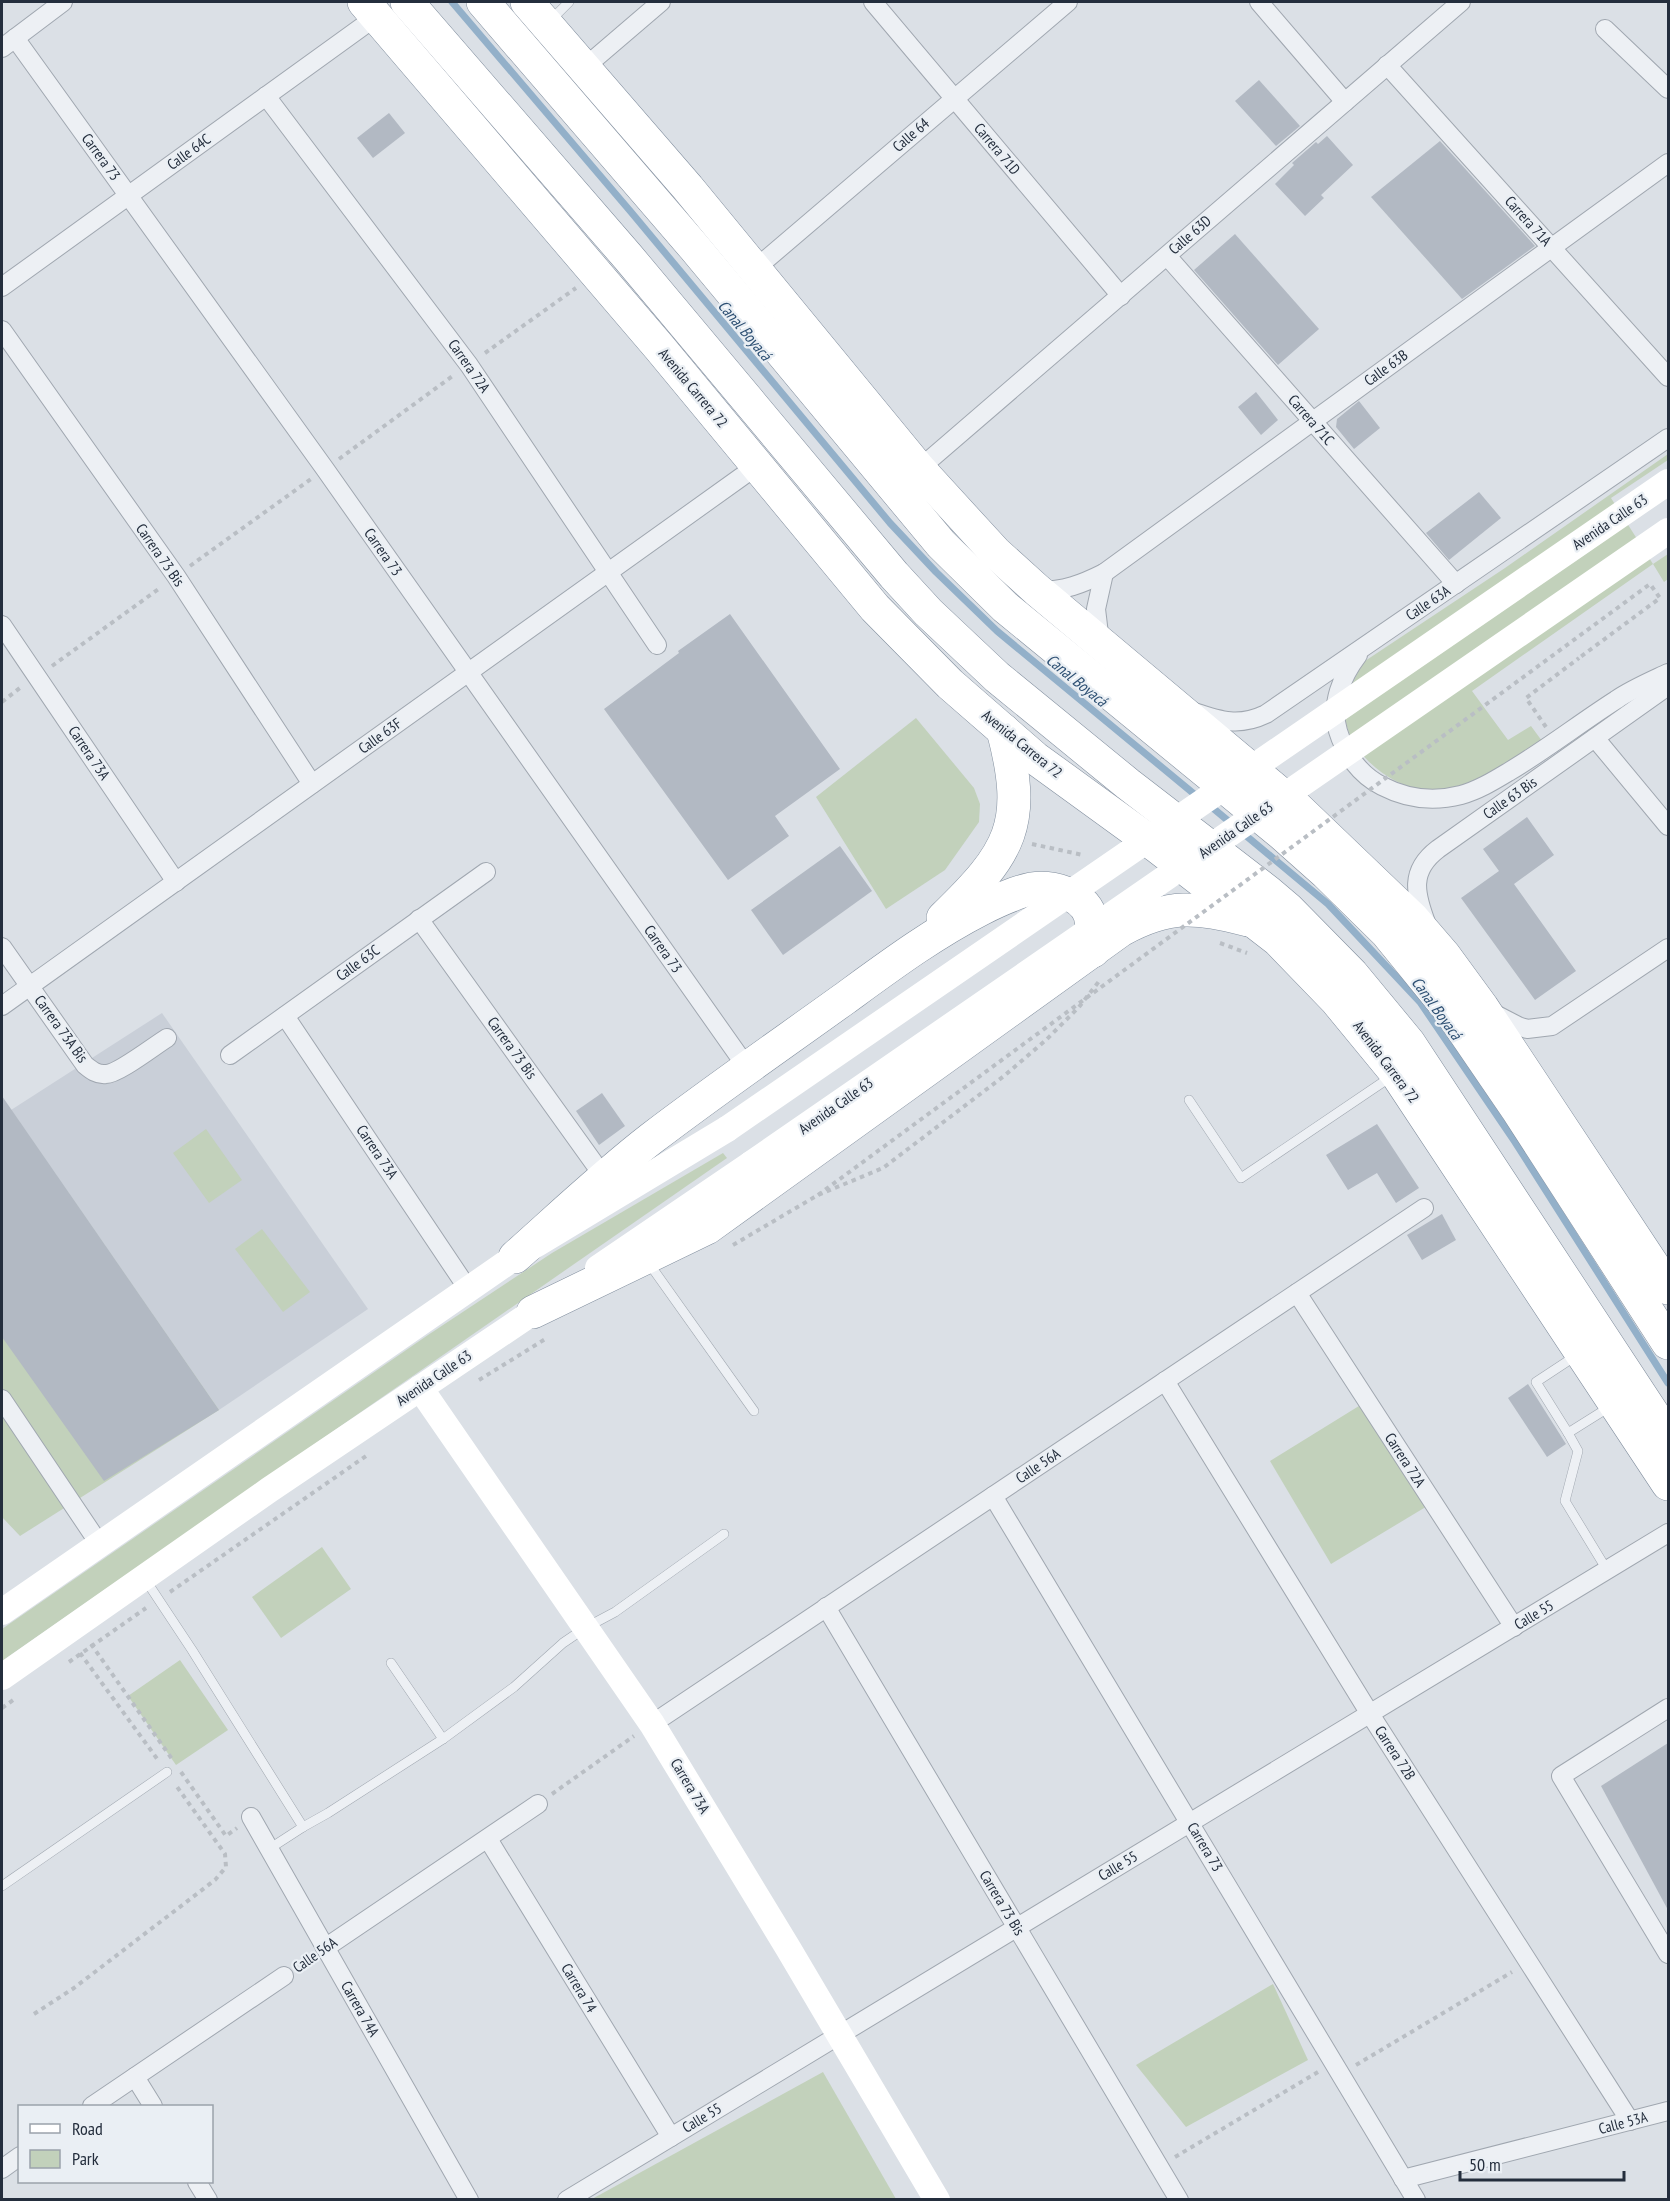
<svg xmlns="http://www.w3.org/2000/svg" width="1670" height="2201" viewBox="0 0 1670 2201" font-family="'PT Sans Narrow',sans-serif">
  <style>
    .built { fill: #c9cfd8 }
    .green { fill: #c2d1bb }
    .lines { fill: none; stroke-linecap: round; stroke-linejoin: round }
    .stream { stroke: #93b0c9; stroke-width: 7 }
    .building { fill: #b2b9c3 }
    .lane-casing { stroke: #a0a7b0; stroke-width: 10 }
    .street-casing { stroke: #a0a7b0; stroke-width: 20 }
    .highway-casing { stroke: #818e9e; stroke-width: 34 }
    .path { stroke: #b9bec4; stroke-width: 4; stroke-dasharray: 4.5 4.5; stroke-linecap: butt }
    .lane { stroke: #edf0f4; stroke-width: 9 }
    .street { stroke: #edf0f4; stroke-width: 18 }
    .secondary { stroke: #fff; stroke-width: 26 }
    .highway { stroke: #fff; stroke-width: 33 }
    .path-bridge { stroke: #b9bec4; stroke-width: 4; stroke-dasharray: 4.5 4.5; stroke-linecap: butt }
    .secondary-bridge { stroke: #fff; stroke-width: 26 }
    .labels { text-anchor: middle; stroke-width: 4.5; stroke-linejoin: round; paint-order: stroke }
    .street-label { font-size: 15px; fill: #242e3d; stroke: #eaeff4 }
    .water-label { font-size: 16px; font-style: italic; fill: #2d4f72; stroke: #eaeff4 }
  </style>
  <rect width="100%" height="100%" fill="#dbe0e6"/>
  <path class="built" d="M162 1013 368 1309 219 1410 11 1110Z"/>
  <g class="green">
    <path d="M1668 454V460L1611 498 1653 564 1668 554V579L1664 582 1653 564 1472 691 1508 740 1531 726 1542 741C1511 761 1464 794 1425 790 1388 787 1341 747 1345 707 1347 690 1356 675 1365 661L1505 568Z"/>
    <path d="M916 718 974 788 980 804 979 822 945 870 886 909 816 797Z"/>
    <path d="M11 1110 219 1410 20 1536 2 1517V1117Z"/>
    <path d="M206 1129 242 1180 209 1203 173 1153Z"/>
    <path d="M723 1153 727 1158 2 1661V1629L428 1335 552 1253Z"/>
    <path d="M262 1229 310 1292 283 1312 235 1249Z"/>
    <path d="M1367 1401 1429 1505 1331 1564 1270 1461Z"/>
    <path d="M322 1547 351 1589 281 1638 252 1597Z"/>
    <path d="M180 1660 228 1730 176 1765 128 1696Z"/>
    <path d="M1273 1984 1308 2060 1186 2127 1136 2065Z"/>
    <path d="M823 2072 896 2199H592Z"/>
  </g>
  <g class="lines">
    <g class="stream">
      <path d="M452 2 631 212 890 523 936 572 997 631 1199 798"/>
      <path d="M1208 804 1328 904 1420 1002 1515 1142 1668 1383"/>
    </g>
  </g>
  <g class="building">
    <path d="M1259 80 1300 126 1276 146 1235 101Z"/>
    <path d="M389 113 405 133 373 158 357 138Z"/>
    <path d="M1327 136 1353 165 1321 195 1324 198 1305 216 1275 184 1294 165 1292 163 1316 142 1318 144Z"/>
    <path d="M1440 141 1535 246 1462 299 1371 197Z"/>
    <path d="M1235 234 1319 329 1278 365 1194 270Z"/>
    <path d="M1256 392 1278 420 1261 435 1238 407Z"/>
    <path d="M1359 401 1380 428 1354 449 1336 427 1337 419Z"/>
    <path d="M1479 492 1501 518 1449 560 1426 533Z"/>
    <path d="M730 614 840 769 775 816 789 836 728 880 604 709 679 653 678 651Z"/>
    <path d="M1527 817 1554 855 1514 884 1576 971 1535 1000 1461 898 1499 871 1483 849Z"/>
    <path d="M840 846 872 891 783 955 751 910Z"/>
    <path d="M602 1093 625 1126 599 1145 576 1111Z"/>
    <path d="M2 1096 219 1410 104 1481 2 1337Z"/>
    <path d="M1377 1124 1419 1188 1396 1203 1377 1173 1348 1190 1326 1155Z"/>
    <path d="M1442 1214 1456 1240 1422 1260 1407 1235Z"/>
    <path d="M1528 1384 1566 1444 1547 1457 1508 1398Z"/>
    <path d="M1668 1743V1910L1601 1786Z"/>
  </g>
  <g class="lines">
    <defs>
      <g id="lane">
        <path d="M550 21 569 2"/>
        <path d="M1189 1100 1241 1178 1392 1076"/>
        <path d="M648 1262 754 1411"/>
        <path d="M1577 1355 1536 1382 1568 1433 1611 1406"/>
        <path d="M1568 1433 1578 1451 1565 1501 1607 1570"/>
        <path d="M145 1579 192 1650 303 1827 328 1813 443 1739 514 1687 563 1643 585 1628 615 1612 724 1534"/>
        <path d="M391 1663 443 1739"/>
        <path d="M269 1849 303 1827"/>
        <path d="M2 1886 167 1772"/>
      </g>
      <g id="street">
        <path d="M873 2 1121 296"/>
        <path d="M1259 2 1345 102"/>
        <path d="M1605 29 1668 89"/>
        <path d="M15 38 325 469 748 1069"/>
        <path d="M2 48 63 2"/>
        <path d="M1387 65 1668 377"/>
        <path d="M585 67 661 2"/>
        <path d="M266 96 469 365 657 645"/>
        <path d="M1167 256 1456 584"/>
        <path d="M755 269 1068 2"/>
        <path d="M2 287 377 16"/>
        <path d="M2 330 176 576 312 784"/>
        <path d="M919 469 1461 2"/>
        <path d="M1039 591C1064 591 1082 584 1104 573L1668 163"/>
        <path d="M2 625 176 882"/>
        <path d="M1100 642 1096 609 1104 573"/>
        <path d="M1358 655C1342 676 1330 704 1338 731 1345 754 1360 775 1382 786 1407 799 1434 802 1461 795 1479 790 1495 780 1510 771 1547 749 1580 723 1616 700 1632 689 1651 681 1668 673"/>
        <path d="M1194 712C1221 721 1239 727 1266 714L1668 438"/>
        <path d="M1595 738 1668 826"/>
        <path d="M419 919 604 1177"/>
        <path d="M1427 925C1415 894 1409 871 1438 849L1668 686"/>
        <path d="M2 947 85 1065C91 1070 97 1075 106 1074 118 1074 154 1046 167 1038"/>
        <path d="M2 1006 758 465"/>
        <path d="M1491 1012 1518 1026 1527 1029 1552 1026 1668 948"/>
        <path d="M285 1016 468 1289"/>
        <path d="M230 1055 486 872"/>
        <path d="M1297 1293 1514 1627"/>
        <path d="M1165 1381 1370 1714 1630 2121"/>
        <path d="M2 1399 100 1545"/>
        <path d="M993 1496 1416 2200"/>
        <path d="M826 1607 1179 2200"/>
        <path d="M1668 1708 1561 1776 1668 1954"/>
        <path d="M652 1724 1424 1208"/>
        <path d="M251 1817 469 2200"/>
        <path d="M488 1839 671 2137"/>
        <path d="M325 1948 538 1804"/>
        <path d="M135 2077 153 2106"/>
        <path d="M92 2106 284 1976"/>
        <path d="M2 2169 20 2156"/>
        <path d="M1403 2179 1668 2111"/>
        <path d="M197 2182 208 2200"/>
        <path d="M567 2200 1668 1533"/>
      </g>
      <g id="highway">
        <path d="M364 2 659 347 875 608 950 684 1035 758 1159 848 1278 940 1336 1000 1396 1073 1668 1484"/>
        <path d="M407 2 628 257 894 575 928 612 997 677 1128 784 1268 892 1288 909 1352 974 1409 1043 1668 1437"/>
        <path d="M483 2 694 247 941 544 1005 607 1281 833 1326 873 1387 933 1448 1008 1519 1112 1668 1343"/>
        <path d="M527 2 688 188 919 469 995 552 1037 590 1296 807 1413 919 1444 955 1482 1007 1668 1288"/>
        <path d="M943 918C1011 852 1028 825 1003 730"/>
        <path d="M515 1257C560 1217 604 1175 652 1138 715 1090 780 1045 844 999 888 967 932 934 981 909 997 901 1013 893 1031 889 1051 886 1082 893 1090 915 1093 926 1093 939 1093 951"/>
        <path d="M533 1312 707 1228 1121 930C1170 903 1196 907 1248 920"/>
      </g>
    </defs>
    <use href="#lane" class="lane-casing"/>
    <use href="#street" class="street-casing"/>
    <use href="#highway" class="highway-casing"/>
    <g class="path">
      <path d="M485 353 576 288"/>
      <path d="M339 459 454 375"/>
      <path d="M190 566 311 479"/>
      <path d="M52 666 160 588"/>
      <path d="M2 702 21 687"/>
      <path d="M1546 727 1526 698 1579 658"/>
      <path d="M1032 844 1083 855"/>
      <path d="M1220 943 1247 953"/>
      <path d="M733 1245 818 1195 883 1168 1004 1076 1046 1040 1079 1007 1100 980"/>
      <path d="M479 1380 547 1338"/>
      <path d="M170 1592 366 1456"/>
      <path d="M91 1644 172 1759"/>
      <path d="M80 1653 158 1760"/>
      <path d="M69 1662 146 1608"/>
      <path d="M2 1708 16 1698"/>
      <path d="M181 1772 226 1836 237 1828"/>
      <path d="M552 1794 634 1736"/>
      <path d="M34 2014 74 1988 215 1880 226 1867 225 1854 175 1784"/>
      <path d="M1356 2065 1512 1972"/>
      <path d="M1175 2157 1318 2072"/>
    </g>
    <use href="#lane" class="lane"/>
    <use href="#street" class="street"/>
    <g class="secondary">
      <path d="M598 1268 751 1164"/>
      <path d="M420 1388 652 1724 788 1948 937 2200"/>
      <path d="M2 1612 515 1257 727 1129"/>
      <path d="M2 1677 269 1490 548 1302"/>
    </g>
    <use href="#highway" class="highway"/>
    <path class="path-bridge" d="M818 1195 1650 584 1660 598 1579 658"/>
    <g class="secondary-bridge">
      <path d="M727 1129 1668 482"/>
      <path d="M751 1164 1668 531"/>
    </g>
  </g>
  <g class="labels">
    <g class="street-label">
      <text transform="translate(911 135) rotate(-41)" y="5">Calle 64</text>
      <text transform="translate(997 149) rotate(50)" y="5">Carrera 71D</text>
      <text transform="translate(189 152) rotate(-36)" y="5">Calle 64C</text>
      <text transform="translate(101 157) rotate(54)" y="5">Carrera 73</text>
      <text transform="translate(1528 221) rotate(48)" y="5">Carrera 71A</text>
      <text transform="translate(1190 235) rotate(-41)" y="5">Calle 63D</text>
      <text transform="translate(469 366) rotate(55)" y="5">Carrera 72A</text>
      <text transform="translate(1386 368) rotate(-36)" y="5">Calle 63B</text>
      <text transform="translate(693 388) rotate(50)" y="5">Avenida Carrera 72</text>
      <text transform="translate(1311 420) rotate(49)" y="5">Carrera 71C</text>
      <text transform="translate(1610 522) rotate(-34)" y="5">Avenida Calle 63</text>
      <text transform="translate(383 552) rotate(55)" y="5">Carrera 73</text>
      <text transform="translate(160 555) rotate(55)" y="5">Carrera 73 Bis</text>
      <text transform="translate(1428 603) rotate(-34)" y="5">Calle 63A</text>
      <text transform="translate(380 736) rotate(-36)" y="5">Calle 63F</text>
      <text transform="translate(1022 744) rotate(39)" y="5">Avenida Carrera 72</text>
      <text transform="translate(89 753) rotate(56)" y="5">Carrera 73A</text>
      <text transform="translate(1510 798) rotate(-35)" y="5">Calle 63 Bis</text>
      <text transform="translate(1236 830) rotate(-35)" y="5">Avenida Calle 63</text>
      <text transform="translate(663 949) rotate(55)" y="5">Carrera 73</text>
      <text transform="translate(358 963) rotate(-36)" y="5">Calle 63C</text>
      <text transform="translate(61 1029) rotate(54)" y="5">Carrera 73A Bis</text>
      <text transform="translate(512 1048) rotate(54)" y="5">Carrera 73 Bis</text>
      <text transform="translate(1386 1062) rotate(53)" y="5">Avenida Carrera 72</text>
      <text transform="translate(836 1106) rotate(-35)" y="5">Avenida Calle 63</text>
      <text transform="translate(377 1152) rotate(56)" y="5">Carrera 73A</text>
      <text transform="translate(434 1378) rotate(-34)" y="5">Avenida Calle 63</text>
      <text transform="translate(1405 1460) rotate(57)" y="5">Carrera 72A</text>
      <text transform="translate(1038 1466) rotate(-34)" y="5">Calle 56A</text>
      <text transform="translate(1534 1615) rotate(-31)" y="5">Calle 55</text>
      <text transform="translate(1395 1753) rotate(57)" y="5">Carrera 72B</text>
      <text transform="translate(690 1786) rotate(59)" y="5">Carrera 73A</text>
      <text transform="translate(1205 1847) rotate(59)" y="5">Carrera 73</text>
      <text transform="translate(1118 1866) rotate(-31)" y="5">Calle 55</text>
      <text transform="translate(1002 1903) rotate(59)" y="5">Carrera 73 Bis</text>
      <text transform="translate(315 1955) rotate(-35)" y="5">Calle 56A</text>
      <text transform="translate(579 1988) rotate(59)" y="5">Carrera 74</text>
      <text transform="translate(360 2009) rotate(60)" y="5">Carrera 74A</text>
      <text transform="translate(702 2118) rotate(-31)" y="5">Calle 55</text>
      <text transform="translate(1623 2123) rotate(-15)" y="5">Calle 53A</text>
    </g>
    <g class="water-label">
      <text transform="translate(745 330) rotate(50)" y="6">Canal Boyacá</text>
      <text transform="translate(1077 680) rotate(39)" y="6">Canal Boyacá</text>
      <text transform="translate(1437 1008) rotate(54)" y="6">Canal Boyacá</text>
    </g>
  </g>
  <rect width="1670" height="2201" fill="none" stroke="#242e3d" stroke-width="6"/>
  <rect x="18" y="2105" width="195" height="78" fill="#eaeff4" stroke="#9ba2ab" stroke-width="1.5"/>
  <rect x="30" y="2124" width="30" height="9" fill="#ffffff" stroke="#9ba2ab" stroke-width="1.5"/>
  <text x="72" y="2135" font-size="18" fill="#242e3d">Road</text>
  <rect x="30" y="2150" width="30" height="18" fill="#c2d1bb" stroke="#9ba2ab" stroke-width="1.5"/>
  <text x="72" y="2165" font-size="18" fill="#242e3d">Park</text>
  <path d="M1460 2171v9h164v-9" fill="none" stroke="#242e3d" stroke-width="3"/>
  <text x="1469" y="2171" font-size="18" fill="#242e3d" stroke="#eaeff4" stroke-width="4.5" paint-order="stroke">50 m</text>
</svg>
